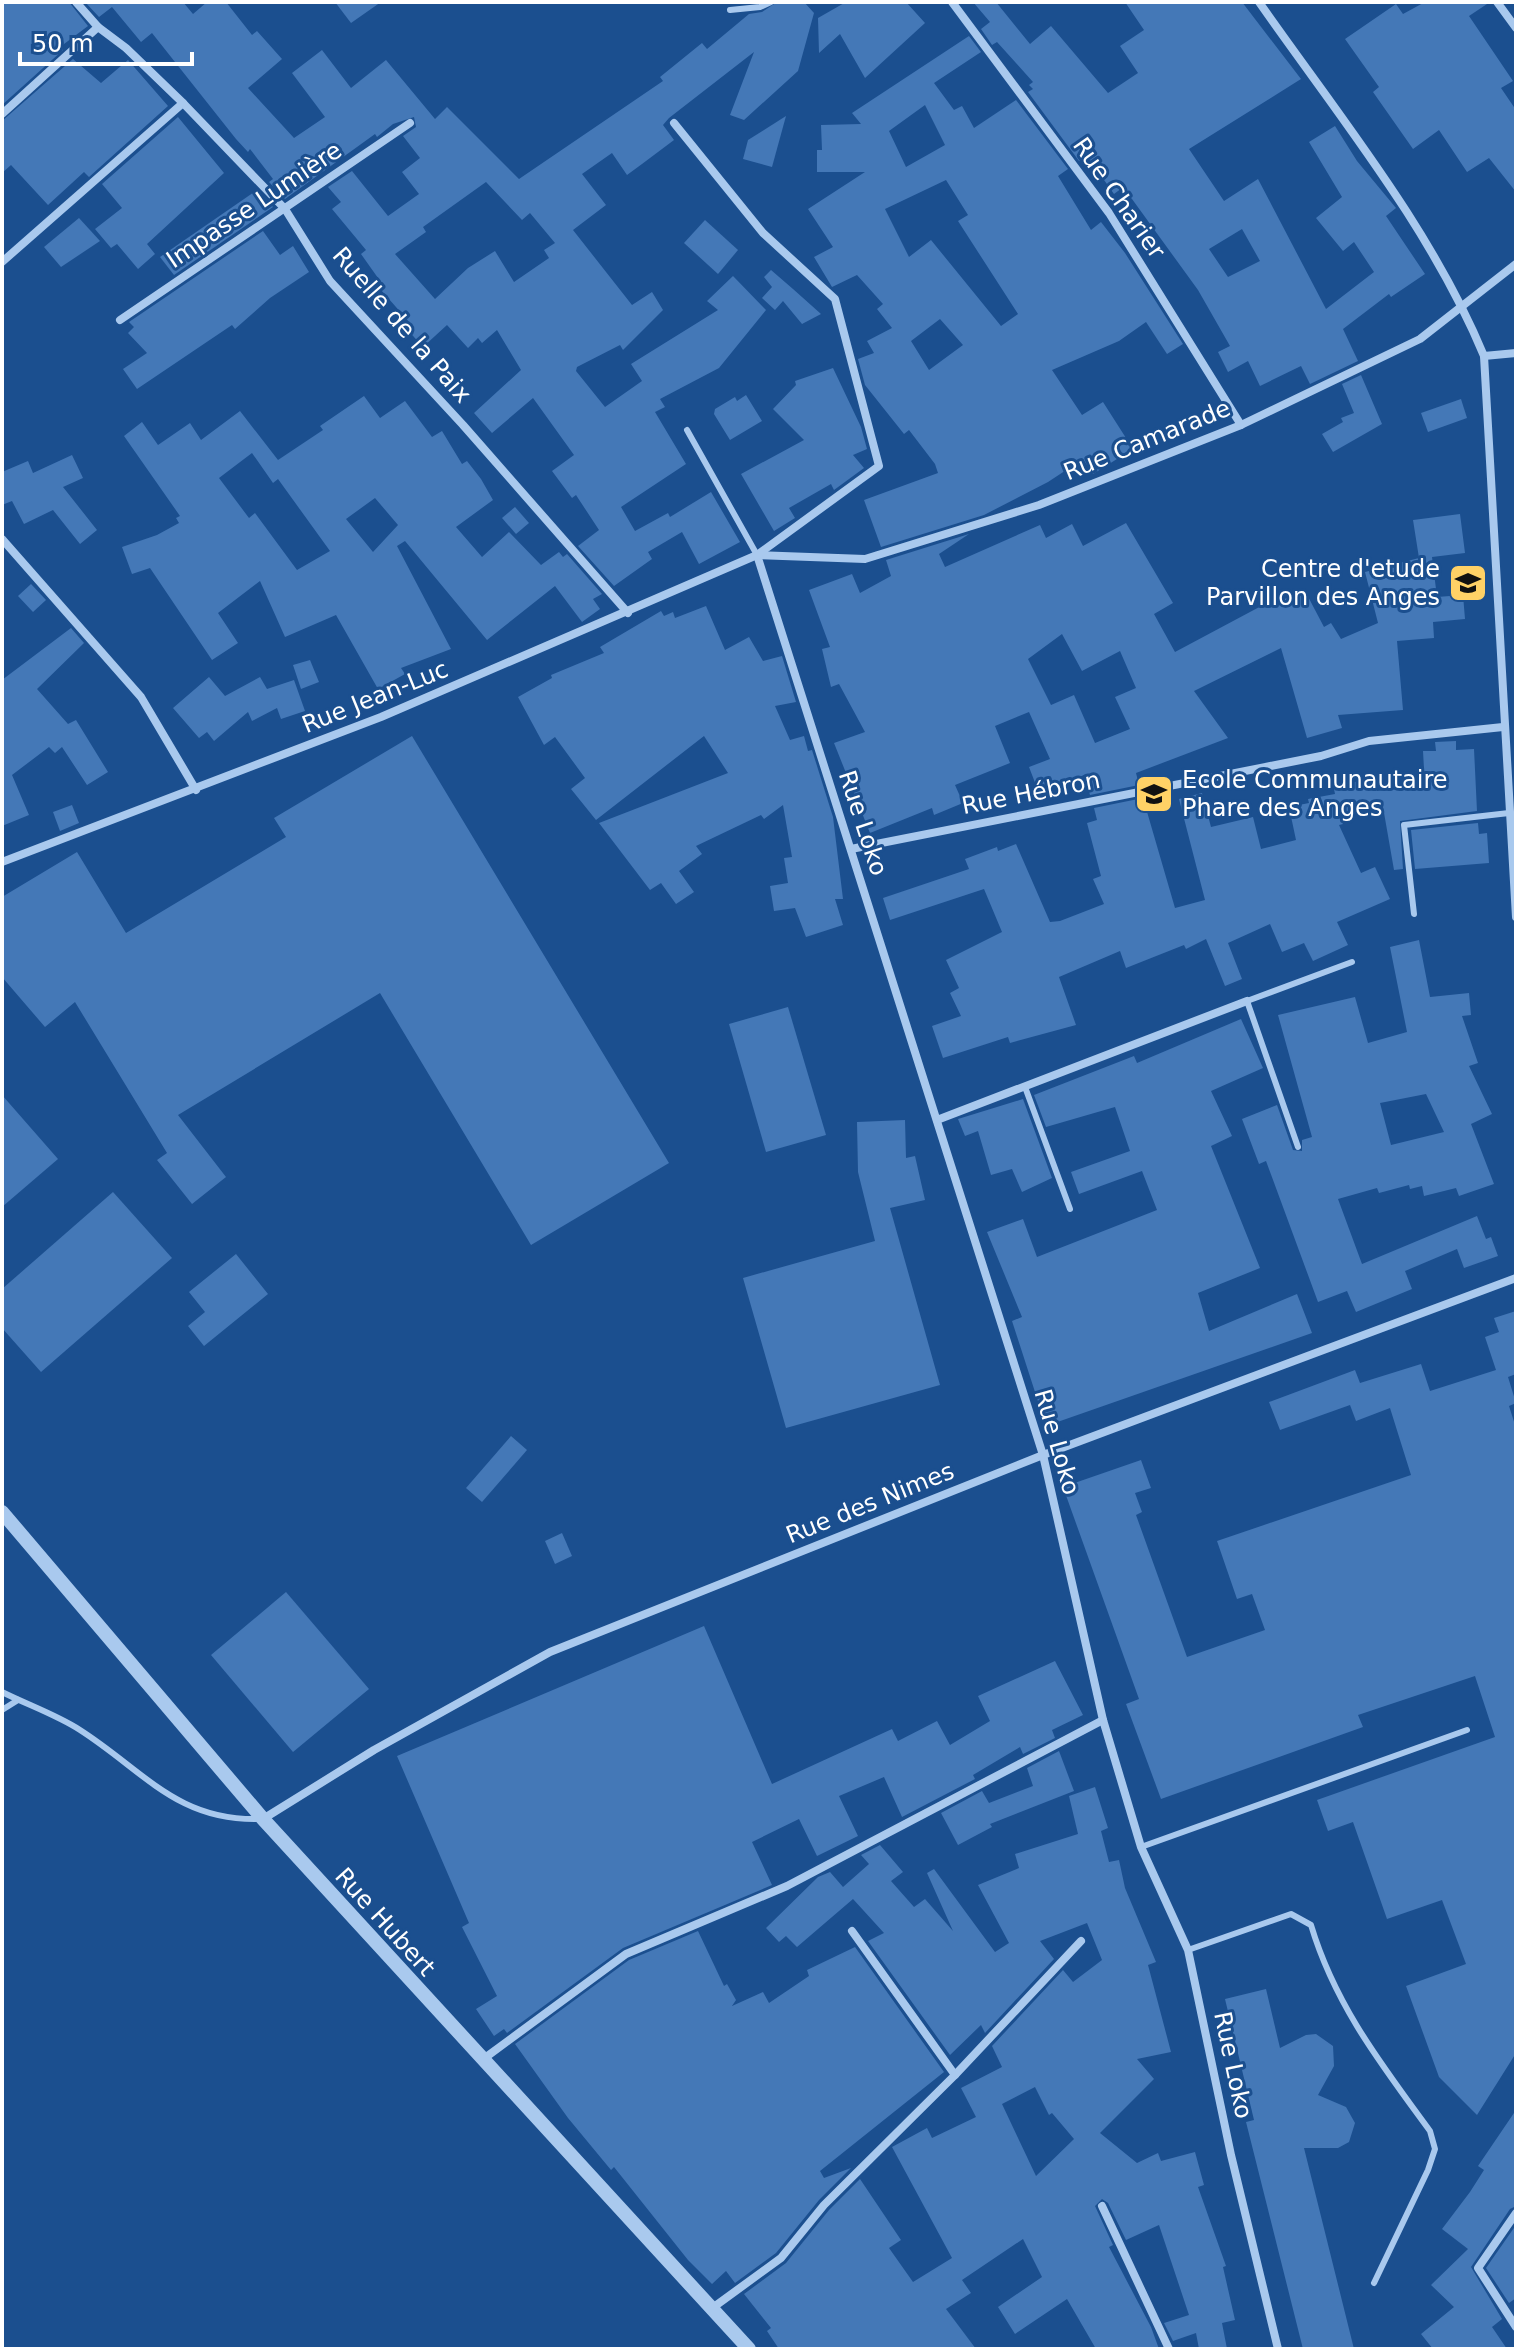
<svg xmlns="http://www.w3.org/2000/svg" width="1518" height="2351" viewBox="0 0 1518 2351" font-family="'DejaVu Sans',sans-serif">
  <style>
    .building { fill: #4478b7; fill-rule: evenodd }
    .lines { fill: none; stroke-linecap: round; stroke-linejoin: round }
    .service { stroke: #a9c9ee; stroke-width: 6 }
    .minor { stroke: #a9c9ee; stroke-width: 8 }
    .tertiary { stroke: #a9c9ee; stroke-width: 14 }
    .labels { text-anchor: middle; stroke-width: 6; stroke-linejoin: round; paint-order: stroke }
    .street-label { font-size: 24px; fill: #fff; stroke: #1b4f8f }
    .poi-label { font-size: 24px; fill: #fff; stroke: #1b4f8f; text-anchor: end }
  </style>
  <rect width="100%" height="100%" fill="#1b4f8f"/>
  <g class="building">
    <path d="M2 2H69L88 26 60 47 63 50 2 105Z"/>
    <path d="M85 2H183L193 14 207 2H226L252 35 257 31 282 59 248 88 294 138 325 117 292 73 322 50 351 88 386 60 435 119 447 107 519 179 663 81 660 77 702 43 707 49 749 14 762 12 777 2H804L814 13 798 71 744 120 730 115 754 52 669 118 663 125 674 140 642 164 627 175 612 153 582 174 606 205 573 230 632 305 652 292 663 310 623 350 620 345 577 367 576 371 605 407 642 381 631 364 718 310 707 301 733 276 766 310 719 368 660 399 665 407 655 412 686 464 621 507 635 531 668 513 670 517 711 492 740 542 699 564 682 532 648 552 652 559 614 586 578 546 599 530 576 495 572 498 552 471 574 455 533 398 492 433 474 413 521 370 497 330 482 343 478 338 468 348 447 325 423 347 405 327 410 323 374 282 378 278 361 254 366 250 332 209 341 202 328 187 352 171 388 216 419 194 402 172 420 158 403 136 416 127 414 117 393 124 377 137 375 134 285 199 269 182 273 179 250 149 248 152 236 139 152 33 141 42 112 7 99 17ZM486 182 522 220 530 213 555 243 544 250 549 258 514 282 495 251 468 268 435 299 395 254 426 232 423 227Z"/>
    <path d="M335 2H381L351 23Z"/>
    <path d="M846 2H906L925 23 865 78 840 34 819 53 818 18Z"/>
    <path d="M973 2H996L1030 44 1051 26 1108 93 1138 73 1120 46 1144 30 1125 2H1242L1301 79 1189 149 1224 201 1258 179 1326 309 1374 272 1354 242 1343 251 1316 218 1342 197 1309 142 1335 126 1357 161 1396 208 1386 216 1425 274 1391 297 1389 294 1343 329 1358 361 1310 384 1301 366 1260 386 1248 361 1228 372 1218 352 1230 346 1198 290 1132 199 1122 188 1114 194 1087 156 1079 161 1028 92 1033 89 1029 85 1033 82 997 42 992 45 981 29 990 22ZM1242 229 1260 261 1228 277 1209 249Z"/>
    <path d="M1425 2H1490L1469 16 1513 81 1501 88 1516 110V192L1489 158 1467 172 1439 130 1413 149 1373 92 1379 87 1345 39 1396 4 1403 14Z"/>
    <path d="M969 36 981 52 934 83 954 110 962 106 974 128 1016 100 1068 169 1058 176 1091 230 1101 222 1125 253 1183 344 1167 354 1146 322 1119 341 1052 370 1082 415 1103 402 1133 449 1093 474 1083 459 1048 482 984 515 881 547 864 500 938 473 935 464 909 430 904 434 865 385 858 359 874 353 867 341 892 328 877 309 883 304 857 275 832 287 814 257 833 247 808 209 865 172H817V150H822L821 125 861 124 852 113ZM925 105 945 145 906 167 889 131ZM946 180 968 215 958 221 1018 314 1001 326 931 240 909 257 885 209ZM940 319 963 345 929 370 911 341Z"/>
    <path d="M73 59 101 83 128 60 168 106 89 177 84 172 48 205 11 165 2 173V121Z"/>
    <path d="M786 116 772 167 743 159 748 140Z"/>
    <path d="M178 117 224 173 147 244 155 254 138 269 117 244 111 248 95 229 122 208 102 184Z"/>
    <path d="M257 190 273 207 174 275 160 257Z"/>
    <path d="M79 218 100 241 61 267 44 247Z"/>
    <path d="M705 220 738 250 718 274 684 243Z"/>
    <path d="M263 231 280 255 293 246 309 272 270 298 235 329 232 325 137 389 123 369 147 353 128 333 134 327 129 322Z"/>
    <path d="M771 270 793 289 821 314 802 324 783 301 775 310 762 298 772 287 764 277Z"/>
    <path d="M833 368 861 427 867 449 853 455 864 468 834 490 831 484 789 508 795 518 774 531 741 474 804 440 773 409 796 385 795 381Z"/>
    <path d="M1361 375 1382 424 1333 452 1322 434 1343 422 1341 418 1354 413 1342 384Z"/>
    <path d="M746 395 762 421 730 440 714 414 715 409 735 397 737 401Z"/>
    <path d="M364 396 380 418 405 401 432 437 442 431 462 464 467 461 481 479 493 500 456 527 482 557 509 532 541 565 559 552 563 557 567 554 602 594 593 599 600 609 582 622 555 586 487 640 405 541 397 546 451 649 401 668 405 674 378 689 336 615 285 637 260 581 218 613 238 643 212 660 150 568 132 574 122 547 157 535 179 523 176 518 180 516 124 436 142 422 158 445 190 423 201 440 240 411 278 460 323 430 320 426ZM252 453 273 483 278 479 330 551 297 570 255 513 249 518 219 478ZM375 498 398 525 373 552 346 519Z"/>
    <path d="M1461 399 1467 418 1428 432 1421 413Z"/>
    <path d="M72 455 83 478 63 487 97 530 80 544 53 510 24 524 12 501 2 505V472L28 461 33 473Z"/>
    <path d="M515 507 529 523 516 534 502 518Z"/>
    <path d="M1460 514 1465 553 1432 557 1437 597 1463 595 1465 619 1433 622 1434 638 1397 641 1403 710 1338 715 1342 728 1307 738 1281 648 1194 691 1228 738 1136 773 1139 785 1090 795 1084 775 1039 793 1029 767 1050 759 1029 712 995 726 1010 763 955 785 963 803 934 815 932 808 870 833 834 743 865 732 839 684 831 687 822 649 830 647 809 590 852 574 860 593 891 576 886 560 969 534 939 554 945 567 1040 525 1046 538 1072 524 1083 546 1126 523 1173 603 1154 614 1175 652 1278 597 1281 601 1304 589 1324 627 1331 623 1341 639 1378 623 1365 572 1419 558 1413 520ZM1062 634 1082 671 1120 651 1136 688 1115 697 1130 729 1095 743 1074 695 1051 705 1028 659Z"/>
    <path d="M31 584 46 600 33 612 18 596Z"/>
    <path d="M706 606 725 650 749 637 763 661 782 656 796 702 775 706 790 740 804 736 808 751 812 750 833 817 843 899H835L843 925 806 937 795 908 774 911 770 886 788 883 784 858 792 857 783 805 764 819 761 815 696 846 702 854 679 871 694 892 676 904 661 883 650 890 599 823 728 773 704 736 596 820 571 789 585 778 555 737 544 745 518 697 552 678 551 675 604 653 600 647 661 611 664 616 673 612 675 618Z"/>
    <path d="M71 628 84 643 37 689 68 724 76 720 108 772 87 785 62 747 55 753 49 747 12 775 29 815 2 826V680Z"/>
    <path d="M310 660 319 682 301 689 293 665Z"/>
    <path d="M209 677 225 696 260 677 267 689 294 680 305 711 281 719 277 708 252 721 248 712 214 741 207 732 199 738 173 708Z"/>
    <path d="M412 736 669 1163 531 1245 380 993 178 1115 226 1177 192 1204 157 1160 167 1153 75 1002 45 1027 2 977V897L77 852 126 933 286 837 274 818Z"/>
    <path d="M1456 741V750L1474 749 1477 811 1400 821 1403 869 1394 870 1383 807 1340 813 1343 824 1339 825 1361 873 1375 867 1390 899 1337 922 1348 945 1313 961 1304 943 1282 952 1270 924 1228 943 1242 979 1225 986 1206 939 1186 949 1184 945 1126 968 1120 951 1059 977 1076 1025 1010 1043 1008 1037 943 1058 932 1026 961 1016 950 993 959 988 946 960 1002 932 984 889 890 920 883 898 969 869 965 859 997 847 998 851 1016 844 1050 922 1060 921 1104 904 1093 879 1101 876 1087 823 1097 820 1094 808 1143 798 1175 908 1205 900 1179 799 1202 793 1211 827 1253 817 1261 849 1296 840 1289 807 1309 803 1308 799 1335 794 1334 789 1361 780 1362 785 1376 783 1377 791 1425 787 1423 751H1436L1435 742Z"/>
    <path d="M72 805 79 823 60 831 53 812Z"/>
    <path d="M1478 823 1479 834 1487 833 1489 863 1415 869 1411 830Z"/>
    <path d="M1419 940 1430 997 1469 993 1471 1015 1462 1016 1478 1063 1469 1066 1492 1114 1471 1124 1494 1184 1459 1196 1456 1188 1424 1196 1422 1186 1410 1189 1409 1185 1379 1193 1377 1188 1338 1199 1362 1264 1477 1216 1486 1239 1491 1237 1498 1256 1464 1268 1457 1249 1405 1271 1412 1289 1356 1312 1347 1291 1318 1302 1266 1161 1259 1164 1242 1119 1277 1105 1293 1150 1302 1151V1140L1312 1137 1278 1015 1355 997 1368 1043 1407 1032 1390 947ZM1426 1094 1444 1132 1391 1145 1380 1103Z"/>
    <path d="M788 1007 826 1135 766 1152 729 1024Z"/>
    <path d="M1241 1019 1263 1068 1211 1091 1232 1136 1211 1146 1260 1268 1198 1293 1209 1331 1297 1294 1312 1333 1046 1426 1012 1321 1022 1317 987 1232 1023 1219 1037 1257 1157 1210 1142 1171 1079 1194 1071 1172 1130 1151 1115 1107 1046 1127 1034 1095 1134 1056 1137 1063Z"/>
    <path d="M2 1095 58 1159 2 1207Z"/>
    <path d="M1023 1099 1052 1178 1022 1192 1012 1169 991 1175 978 1131 965 1136 958 1119Z"/>
    <path d="M905 1120 906 1158 915 1156 925 1200 890 1208 940 1385 786 1428 743 1278 875 1241 858 1172 857 1122Z"/>
    <path d="M113 1192 172 1258 41 1372 2 1328V1289Z"/>
    <path d="M236 1254 268 1294 204 1346 188 1326 205 1312 189 1292Z"/>
    <path d="M1516 1311V1374L1508 1377 1516 1403 1509 1406 1516 1428V2053L1477 2115 1439 2077 1406 1986 1466 1964 1442 1900 1387 1919 1353 1822 1328 1831 1317 1800 1495 1737 1475 1676 1358 1715 1363 1727 1161 1799 1126 1704 1139 1699 1063 1487 1141 1460 1151 1488 1135 1493 1142 1512 1136 1515 1187 1657 1265 1630 1252 1594 1237 1599 1217 1541 1411 1475 1390 1408 1356 1421 1350 1405 1280 1430 1269 1402 1355 1370 1360 1383 1421 1364 1430 1391 1496 1370 1485 1337 1499 1332 1494 1318Z"/>
    <path d="M511 1436 527 1450 482 1502 466 1488Z"/>
    <path d="M562 1533 572 1556 555 1564 545 1541Z"/>
    <path d="M286 1592 369 1689 293 1752 211 1655Z"/>
    <path d="M704 1626 772 1784 892 1729 898 1741 937 1721 950 1745 990 1721 978 1696 1055 1661 1083 1715 1052 1730 1055 1738 1023 1754 1020 1747 973 1775 975 1779 902 1817 884 1777 839 1796 858 1836 817 1856 799 1819 752 1842 772 1885 623 1948 507 2033 504 2029 494 2036 476 2009 497 1996 462 1927 469 1923 397 1756Z"/>
    <path d="M1059 1751 1074 1791 990 1824 992 1827 958 1845 941 1813 982 1791 989 1803 1033 1786 1027 1768Z"/>
    <path d="M1095 1787 1108 1828 1101 1831 1109 1862 1119 1860 1125 1888 1156 1962 1148 1965 1171 2052 1137 2059 1154 2079 1100 2133 1137 2163 1158 2153 1161 2161 1195 2152 1204 2185 1198 2187 1226 2266 1223 2267 1235 2320 1222 2323 1227 2349H1199L1196 2333 1173 2341 1164 2323 1189 2315 1159 2225 1126 2240 1108 2203 1102 2199 1095 2206 1113 2245 1109 2247 1151 2327 1159 2349H1096L1067 2299 1015 2334 998 2307 1042 2277 1023 2239 962 2280 971 2293 946 2309 976 2349H779L767 2331 771 2328 744 2294 786 2263 829 2210 860 2179 901 2240 889 2248 913 2282 952 2258 892 2147 927 2128 932 2138 976 2117 961 2088 1002 2067 992 2046 1063 1970 1073 1982 1102 1960 1087 1923 1040 1941 1054 1959 985 2033 981 2025 950 2055 868 1941 884 1933 853 1899 797 1947 786 1936 779 1942 766 1928 818 1877 830 1872 843 1887 869 1864 861 1855 880 1845 903 1872 891 1881 914 1907 925 1899 953 1931 927 1873 934 1869 995 1952 1009 1943 978 1885 1019 1868 1015 1854 1078 1834 1069 1796ZM1035 2087 1049 2115 1052 2113 1074 2139 1036 2176 1002 2104Z"/>
    <path d="M698 1931 724 1986 727 1984 736 2000 732 2006 763 1992 769 2003 809 1976 807 1970 855 1947 944 2072 820 2171 824 2178 851 2168 819 2200 776 2253 735 2283 726 2271 712 2284 688 2260 614 2167 611 2170 568 2118 515 2044 629 1960Z"/>
    <path d="M1266 1989 1280 2048 1306 2035 1316 2034 1333 2046 1334 2066 1318 2095 1346 2107 1355 2123 1349 2142 1338 2148H1304L1354 2349H1303L1246 2122 1254 2120 1225 1999Z"/>
    <path d="M1516 2110V2206L1510 2209 1471 2267 1502 2319 1492 2327 1507 2349H1433L1421 2334 1454 2307 1431 2285 1468 2249 1442 2229 1470 2192 1484 2170 1478 2166Z"/>
    <path d="M1516 2225V2298L1509 2303 1486 2268Z"/>
  </g>
  <g class="lines">
    <g class="service">
      <path d="M730 10 760 7 771 2"/>
      <path d="M687 430 757 555"/>
      <path d="M1414 914 1404 825 1509 813"/>
      <path d="M1025 1087 1070 1209"/>
      <path d="M1298 1147 1247 1001 1352 962"/>
      <path d="M2 1692C28 1705 57 1715 80 1730 144 1771 177 1821 259 1819"/>
      <path d="M2 1710 18 1700"/>
      <path d="M1141 1847 1467 1730"/>
      <path d="M1188 1950 1291 1914 1311 1925C1335 2005 1381 2064 1430 2131L1435 2149 1428 2170 1374 2283"/>
    </g>
    <g class="minor">
      <path d="M76 2 98 27 126 48 183 103 285 209 330 281 463 425 628 613"/>
      <path d="M952 2 1109 213 1241 425"/>
      <path d="M1259 2C1338 115 1431 228 1484 356L1516 917"/>
      <path d="M1497 2 1516 28"/>
      <path d="M2 114 98 27"/>
      <path d="M2 262 183 103"/>
      <path d="M120 320 410 123"/>
      <path d="M1484 356 1516 353"/>
      <path d="M2 539 141 697 196 790"/>
      <path d="M757 555 1043 1455 1103 1720 1141 1847 1188 1950 1231 2155 1278 2349"/>
      <path d="M758 555 865 559 1039 505 1241 425 1420 339 1516 264"/>
      <path d="M851 849 1321 756 1369 741 1503 727"/>
      <path d="M2 862 381 717 757 555 879 466 835 299 763 233 674 123"/>
      <path d="M937 1120 1247 1001"/>
      <path d="M263 1819 374 1750 550 1652 1043 1455 1516 1278"/>
      <path d="M852 1931 955 2075"/>
      <path d="M482 2060 626 1954 787 1886 1103 1720"/>
      <path d="M1102 2206 1169 2349"/>
      <path d="M1516 2213 1478 2268 1516 2327"/>
      <path d="M711 2309 781 2258 824 2205 955 2075 1081 1941"/>
    </g>
    <path class="tertiary" d="M2 1512 263 1819 749 2349"/>
  </g>
  <defs>
    <symbol id="school-square" viewBox="-11 -11 22 22"><rect x="-9" y="-9" width="18" height="18" rx="4" fill="#ffd166" stroke="#1b4f8f"/><path d="M0-5L7-2L0 1L-7-2ZM-4 1L0 2.5L4 1V4Q0 6-4 4Z" fill="#111"/></symbol>
  </defs>
  <g fill-rule="evenodd">
    <use href="#school-square" x="1446" y="561" width="44" height="44"/>
    <use href="#school-square" x="1132" y="772" width="44" height="44"/>
  </g>
  <g class="labels">
    <g class="street-label">
      <text transform="translate(1119 198) rotate(55)" y="8">Rue Charier</text>
      <text transform="translate(254 205) rotate(-34)" y="8">Impasse Lumière</text>
      <text transform="translate(402 325) rotate(49)" y="8">Ruelle de la Paix</text>
      <text transform="translate(1147 440) rotate(-22)" y="8">Rue Camarade</text>
      <text transform="translate(375 697) rotate(-22)" y="8">Rue Jean-Luc</text>
      <text transform="translate(1031 793) rotate(-11)" y="8">Rue Hébron</text>
      <text transform="translate(863 823) rotate(72)" y="8">Rue Loko</text>
      <text transform="translate(1057 1442) rotate(74)" y="8">Rue Loko</text>
      <text transform="translate(870 1503) rotate(-22)" y="8">Rue des Nimes</text>
      <text transform="translate(385 1922) rotate(48)" y="8">Rue Hubert</text>
      <text transform="translate(1233 2065) rotate(78)" y="8">Rue Loko</text>
    </g>
    <g class="poi-label">
      <text x="1440" y="577">Centre d'etude<tspan x="1440" dy="28">Parvillon des Anges</tspan></text>
      <text x="1182" y="788" text-anchor="start">Ecole Communautaire<tspan x="1182" dy="28">Phare des Anges</tspan></text>
    </g>
  </g>
  <rect width="1518" height="2351" fill="none" stroke="#ffffff" stroke-width="8"/>
  <path d="M20 52v12h172v-12" fill="none" stroke="#ffffff" stroke-width="4"/>
  <text x="32" y="52" font-size="24" fill="#ffffff" stroke="#1b4f8f" stroke-width="6" paint-order="stroke">50 m</text>
</svg>
